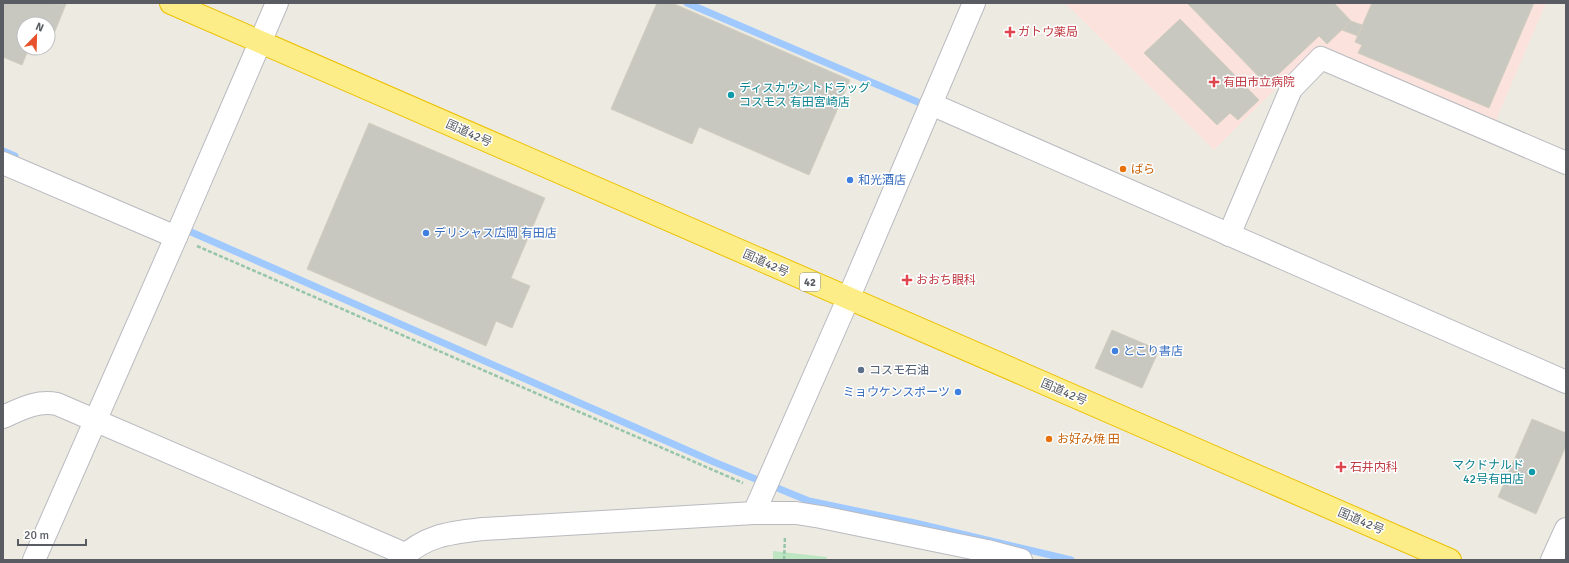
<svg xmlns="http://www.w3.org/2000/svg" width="1569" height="563" viewBox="0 0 1569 563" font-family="Signika,'Noto Sans JP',sans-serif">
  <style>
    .medical { fill: #fbe2dc }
    .green { fill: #bde5c2 }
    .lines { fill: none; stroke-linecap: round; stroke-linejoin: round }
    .stream { stroke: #9fc9ff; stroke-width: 7 }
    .building { fill: #c9c8c0; stroke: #d1cebf }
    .minor-casing { stroke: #b9bac0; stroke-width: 24 }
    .highway-casing { stroke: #edc001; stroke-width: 24 }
    .path { stroke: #96c5a9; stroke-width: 2.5; stroke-dasharray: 4 2; stroke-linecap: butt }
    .minor { stroke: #fff; stroke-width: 22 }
    .highway { stroke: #fced88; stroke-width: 22 }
    .health-dot { fill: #e0444e; stroke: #fff; stroke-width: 1.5 }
    .culture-dot { fill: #0f9aa8; stroke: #fff; stroke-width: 1.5 }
    .food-dot { fill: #e8710a; stroke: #fff; stroke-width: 1.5 }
    .shop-dot { fill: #3f7fe0; stroke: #fff; stroke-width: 1.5 }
    .service-dot { fill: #5c6f8a; stroke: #fff; stroke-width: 1.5 }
    .labels { text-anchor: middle; stroke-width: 3; stroke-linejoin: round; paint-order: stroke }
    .shield { fill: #fff; stroke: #8b8d91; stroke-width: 1 }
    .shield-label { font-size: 11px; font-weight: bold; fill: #595c62 }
    .health-label { font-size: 12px; fill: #be3a42; stroke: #fff; text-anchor: start }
    .culture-label { font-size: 12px; fill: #0d838f; stroke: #fff; text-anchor: start }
    .street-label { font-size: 12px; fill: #595c62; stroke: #fff }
    .food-label { font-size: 12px; fill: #c56008; stroke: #fff; text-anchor: start }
    .shop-label { font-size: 12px; fill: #366cbe; stroke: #fff; text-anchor: start }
    .service-label { font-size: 12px; fill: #4e5e75; stroke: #fff; text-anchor: start }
  </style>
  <rect width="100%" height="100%" fill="#edebe1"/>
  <path class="medical" d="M1065 3H1546L1496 120 1320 45 1214 150Z"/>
  <path class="green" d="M773 551 827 557 826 560H773Z"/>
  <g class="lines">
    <g class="stream">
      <path d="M687 3 927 106"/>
      <path d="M3 151 15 156"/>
      <path d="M182 228 714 462 809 501 915 523 1071 560"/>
    </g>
  </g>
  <g class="building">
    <path d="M3 3 66 4 53 36 48 34V24H24V48H29L22 65 3 57Z"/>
    <path d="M657 3H672L850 80 809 175 699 127 692 144 611 109Z"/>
    <path d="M1187 3H1334L1351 21 1327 44 1319 36 1267 85Z"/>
    <path d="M1372 3H1534L1489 108 1358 53 1362 45 1355 42Z"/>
    <path d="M1180 19 1259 100 1238 120 1230 113 1217 125 1144 53Z"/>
    <path d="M1351 21 1362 25 1358 36 1342 30Z"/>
    <path d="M369 123 545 198 511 278 530 286 512 328 496 321 486 346 307 269Z"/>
    <path d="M1112 330 1159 350 1142 388 1095 368Z"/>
    <path d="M1532 419 1566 433V446L1536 514 1498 497Z"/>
  </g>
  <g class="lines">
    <defs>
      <g id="minor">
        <path d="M931 104 1566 382"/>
        <path d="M3 163 176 237"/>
        <path d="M1229 235 1291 89 1321 58 1566 163"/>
        <path d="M3 417C21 409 37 400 57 404L405 554"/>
        <path d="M754 513 848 299 974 3"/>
        <path d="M34 560 176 237 277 3"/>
        <path d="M399 560C426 535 448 533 483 529L754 513H796L821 517 987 551 1021 560"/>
        <path d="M1552 560 1566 529"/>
      </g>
      <path id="highway" d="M171 3 1450 560"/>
    </defs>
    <use href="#minor" class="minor-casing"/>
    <use href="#highway" class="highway-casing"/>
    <g class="path">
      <path d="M197 246 743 483"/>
      <path d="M784 560 785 536"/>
    </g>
    <use href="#minor" class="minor"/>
    <use href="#highway" class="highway"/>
  </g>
  <g class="health-dot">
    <path d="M1008 26h4v4h4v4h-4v4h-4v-4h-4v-4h4z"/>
    <path d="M1212 76h4v4h4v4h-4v4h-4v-4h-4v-4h4z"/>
    <path d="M905 274h4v4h4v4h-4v4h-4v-4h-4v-4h4z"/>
    <path d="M1339 461h4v4h4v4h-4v4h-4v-4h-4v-4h4z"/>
  </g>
  <g class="culture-dot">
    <circle cx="731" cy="95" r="4"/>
    <circle cx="1532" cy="472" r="4"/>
  </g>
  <g class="food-dot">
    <circle cx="1123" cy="169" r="4"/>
    <circle cx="1049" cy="439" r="4"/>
  </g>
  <g class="shop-dot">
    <circle cx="850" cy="180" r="4"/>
    <circle cx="426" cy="233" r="4"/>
    <circle cx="1115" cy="351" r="4"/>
    <circle cx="958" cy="392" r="4"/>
  </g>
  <circle class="service-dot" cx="861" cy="370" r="4"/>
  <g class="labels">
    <rect class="shield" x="800" y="273" width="20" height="18" rx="3"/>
    <g class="shield-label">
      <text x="810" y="286">42</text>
    </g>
    <g class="health-label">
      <text x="1018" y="36">ガトウ薬局</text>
      <text x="1223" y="86">有田市立病院</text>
      <text x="916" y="284">おおち眼科</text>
      <text x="1350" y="471">石井内科</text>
    </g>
    <g class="culture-label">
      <text x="739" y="92">ディスカウントドラッグ<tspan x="739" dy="14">コスモス 有田宮崎店</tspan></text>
      <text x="1524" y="469" text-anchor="end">マクドナルド<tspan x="1524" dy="14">42号有田店</tspan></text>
    </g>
    <g class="street-label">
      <text transform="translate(469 133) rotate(24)" y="4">国道42号</text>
      <text transform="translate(766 263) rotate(24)" y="4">国道42号</text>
      <text transform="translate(1064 392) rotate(23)" y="4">国道42号</text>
      <text transform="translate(1361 521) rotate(23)" y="4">国道42号</text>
    </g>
    <g class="food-label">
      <text x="1131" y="173">ばら</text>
      <text x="1057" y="443">お好み焼 田</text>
    </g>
    <g class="shop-label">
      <text x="858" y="184">和光酒店</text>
      <text x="434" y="237">デリシャス広岡 有田店</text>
      <text x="1123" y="355">とこり書店</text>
      <text x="950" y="396" text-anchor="end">ミョウケンスポーツ</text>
    </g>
    <g class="service-label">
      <text x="869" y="374">コスモ石油</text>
    </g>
  </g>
  <rect width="1569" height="563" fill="none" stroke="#595c62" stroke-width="8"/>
  <g transform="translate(36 36) rotate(23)"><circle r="19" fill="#ffffff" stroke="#bdbec0"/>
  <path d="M0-3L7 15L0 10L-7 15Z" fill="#e8512b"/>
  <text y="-6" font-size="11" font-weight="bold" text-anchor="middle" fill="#595c62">N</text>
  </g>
  <path d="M18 539v6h68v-6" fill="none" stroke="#595c62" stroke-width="2"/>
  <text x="24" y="539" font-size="12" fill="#595c62" stroke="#ffffff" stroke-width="3" paint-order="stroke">20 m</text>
</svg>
